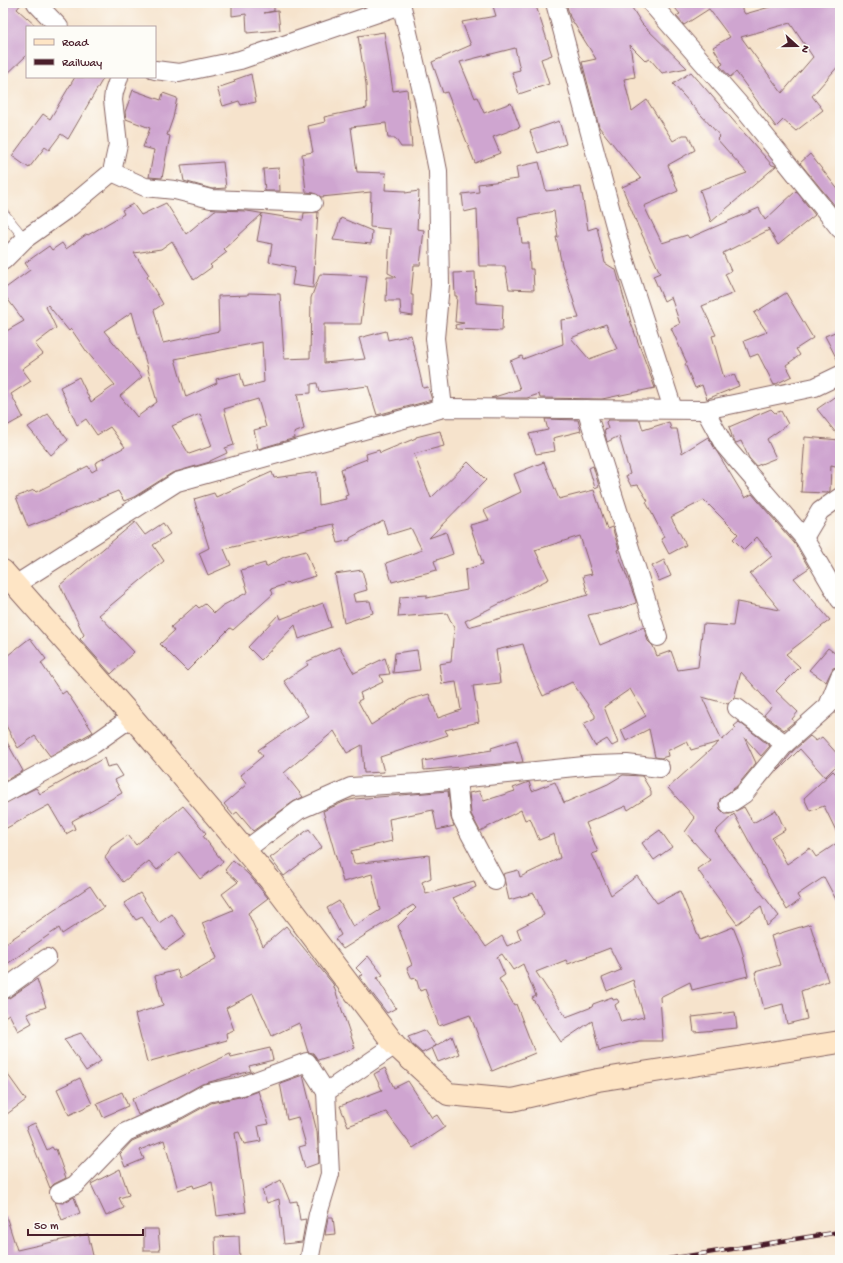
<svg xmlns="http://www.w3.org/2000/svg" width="843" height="1263" viewBox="0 0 843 1263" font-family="'Gochi Hand',sans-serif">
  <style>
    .building { fill: #cfa5d0; fill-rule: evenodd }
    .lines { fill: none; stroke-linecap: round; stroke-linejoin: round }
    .lane-casing { stroke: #866463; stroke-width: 10 }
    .street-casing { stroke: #866463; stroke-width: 20 }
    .secondary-casing { stroke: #866463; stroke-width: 24 }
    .lane { stroke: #fff; stroke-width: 9 }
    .street { stroke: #fff; stroke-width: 18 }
    .secondary { stroke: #fee5c5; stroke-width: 22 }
    .rail-casing { stroke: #4a1f2b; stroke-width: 4.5 }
    .rail { stroke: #fdfcf7; stroke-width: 3; stroke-dasharray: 9; stroke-linecap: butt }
  </style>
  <rect width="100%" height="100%" fill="#fdfcf7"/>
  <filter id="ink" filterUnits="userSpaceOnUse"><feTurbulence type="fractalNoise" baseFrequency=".025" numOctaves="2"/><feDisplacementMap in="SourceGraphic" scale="8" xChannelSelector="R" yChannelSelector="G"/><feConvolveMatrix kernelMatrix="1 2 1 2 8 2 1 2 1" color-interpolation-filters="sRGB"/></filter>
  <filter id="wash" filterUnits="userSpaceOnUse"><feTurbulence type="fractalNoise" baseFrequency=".012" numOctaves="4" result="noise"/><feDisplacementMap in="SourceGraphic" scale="16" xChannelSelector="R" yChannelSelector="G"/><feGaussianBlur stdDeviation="0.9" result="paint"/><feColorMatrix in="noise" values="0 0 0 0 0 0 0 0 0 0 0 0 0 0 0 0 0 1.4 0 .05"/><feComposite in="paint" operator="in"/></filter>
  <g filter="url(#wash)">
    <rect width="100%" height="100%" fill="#f6e3cc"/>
    <g id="blocks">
      <g class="building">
        <path d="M3 3H22L17 9 37 27H27V55L3 78Z"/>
        <path d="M232 3H274V11L264 13 278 11 280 30 247 33 246 14 232 16Z"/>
        <path d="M492 3H535L552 55 541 59 549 84 519 94 512 72 520 70 515 48 460 62 475 98 477 97 484 113 511 103 520 127 493 137 500 153 475 163 447 92 443 93 432 62 471 45 462 22 496 16Z"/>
        <path d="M566 3H629L642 24 687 68 662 73 650 59 646 61 630 45 635 77 624 79 632 111 647 100 673 141 683 135H688L695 150 668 165 678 191 644 206 662 243 687 235 689 238 759 208 765 220 796 191 815 215 778 245 768 228 769 230 723 253 731 271 725 274 734 293 702 306 716 335 712 336 724 378 734 374 739 386 707 399 702 385 695 388 685 364 687 363 671 328 680 324 671 297 664 301 653 276 660 273 638 226 622 187 641 179 599 127 582 62 596 59 570 17Z"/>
        <path d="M671 3H738L745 14 784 3H840V64L812 96 823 110 796 131 783 120 776 127 736 72 730 77 720 66 723 64 713 47 730 37 709 9 684 25 676 16 680 14ZM790 23 813 57 782 93 741 37Z"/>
        <path d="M384 32 393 91 407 89 412 147H401L395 138H388L386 123 351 127 357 172 386 173 385 190 405 191V193L419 191 417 229 424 230 420 265H414L411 295H413V316L401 314 400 301H386L387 277H396L388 273 390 229 370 227 371 192 321 197 314 193 306 192 302 154 313 152 308 126 325 122 324 117 367 108 366 84 358 36Z"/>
        <path d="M691 72 772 165 776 166 711 222 700 190 747 173 717 139 720 136 673 84Z"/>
        <path d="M251 74 256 102 241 105 239 101 223 106 217 88 235 82 234 80Z"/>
        <path d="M75 77H104L68 139 61 134 49 150 45 147 29 168 12 156 43 114 50 119Z"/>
        <path d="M133 90 161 100 163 93 177 98 173 118 167 135 170 136 162 178 149 177 154 150 143 147 150 128 126 119 125 112Z"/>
        <path d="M559 121 566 144 538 153 530 131Z"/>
        <path d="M810 154 840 192V212L800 163Z"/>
        <path d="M223 162 226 188 212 189 184 181 181 165Z"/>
        <path d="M539 162 546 191 581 187 588 230 597 227 605 263 616 270 631 323 655 388 602 399 540 398 539 394 527 398H491L520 389 510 361 522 356 523 359 563 344 561 320 579 318 562 265 556 237H558L554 211 519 218 522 243H529L530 269H533L534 290 509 289 505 266H479L477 209 464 212 462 194 479 192 478 184 518 179 516 167ZM606 324 617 349 589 359 571 338Z"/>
        <path d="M279 168 280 191H265L263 169Z"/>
        <path d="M166 203 186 234 215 210 247 211 303 220 304 213 318 212 313 288 292 285 295 267 269 262 272 244 257 241 262 214 224 249 227 252 210 265 212 267 194 280 172 241 161 249 134 253 149 275 147 277 163 304 154 310 163 343 219 331 218 296 248 295V293L280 294 284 359 310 358 311 298 320 274 367 276 361 324H324V363L365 359 359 338 386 331 388 340 411 335 423 388 428 387 432 400 377 415 368 386 319 392 317 383 311 384V393L297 394 304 429 294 433 295 438 258 449 254 430 266 427 258 399 224 409 234 445 225 448 227 453 210 461V462L172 473 134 497 124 501 118 491 28 527 16 497 34 490 36 492 88 466 92 472 97 469 95 463 125 447 110 427 97 435 86 419 77 425 60 387 79 377 91 402 115 385 87 352 71 329 69 331 48 305 46 307 56 328 35 344 43 354 22 369 31 381 11 394 23 417 3 428V333L24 321 3 293V290L30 270 25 263 49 246 52 250 62 243 66 249 87 234 88 235 124 214 122 210 133 204 141 215ZM132 312 157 402 137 417 120 396 142 377 104 331ZM262 342 264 382 244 387 240 373 216 379 217 383 186 397 175 359ZM200 414 212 446 189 454 172 426Z"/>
        <path d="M341 218 372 231 371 244 333 240Z"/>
        <path d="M475 272 476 303 503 305 502 331 456 329 455 325 464 323 455 322 457 296H455L454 273Z"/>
        <path d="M786 293 813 338 796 349 800 355 786 365 792 376 774 385 758 354 750 357 744 341 767 332 754 313Z"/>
        <path d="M840 330V365L825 336Z"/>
        <path d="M840 393V438L817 409Z"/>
        <path d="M771 409 775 413 781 411 788 424 767 439 776 458 756 466 749 458 741 441 736 443 733 439 729 427Z"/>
        <path d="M48 414 68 440 51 455 28 427Z"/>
        <path d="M545 419 578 420 581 431 553 438 555 451 536 454 529 434 548 430Z"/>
        <path d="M608 420H640L643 430 669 422 671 429H677L682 453 708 437 745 498 752 494 795 544 809 568 794 578 830 620 786 654 800 667 776 691 798 712 792 719 794 722 784 730 764 715 772 706 741 672 734 698 728 704 702 697 722 740 736 728 734 726 739 722 770 746 761 756 744 737 756 763 737 786 720 799 719 804 720 809 725 814H730L744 807 753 823 776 810 785 830 772 838 787 864 810 848 816 857 840 841V907L824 877 797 895 800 900 787 910 734 814 715 832 779 916 767 926 761 906 737 924 697 869 710 860 685 832 695 818 668 788 719 742 691 750 687 741 667 751 668 756 661 758 655 757 649 729 626 741 621 730 646 716 630 689 604 707 618 743 612 746 607 739 595 746 583 724 595 718V715L572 682 543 696 531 670 523 644 496 650 500 683 473 686 479 722 445 730 448 735 380 757 384 772 364 773 362 745 347 753 334 731 284 773 303 797 293 802 253 831 237 812 233 815 224 804 247 784 240 775 263 756 258 750 308 716 284 681 308 665 306 662 339 647 354 673 385 658 390 674 380 675 383 682 360 693 362 699 358 701 371 725 411 699 429 694 438 718 461 710 456 682 442 684 439 664 451 662 454 628 447 613 398 617 400 597 427 595V598L467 590 465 570 483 564 470 525 489 520 484 510 521 492 514 474 544 462 559 499 594 490 607 529 612 527 619 549 617 550 636 601V603L618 609 588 615 600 645 644 627 648 641 653 646 657 656 671 651 678 670 698 667 703 624 733 626 737 602 780 610 750 574 772 556 757 537 744 550 733 539 738 534 704 500 671 517 686 545 669 554 661 539 664 537 646 502 648 501 638 485 631 486 626 476 630 474 619 436 607 442 604 430 608 429 606 422ZM580 536 592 574 583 576 588 595 468 627 465 621 549 579 535 550Z"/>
        <path d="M440 431 444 446 414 454 431 498 468 462 486 480 429 538 446 532 453 554 434 561 437 570 392 582 386 563 422 550 411 528 388 535 383 520 350 538V540L338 543 333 524 224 549 231 565 208 575 199 553 209 548 194 499 214 493 216 497 272 472 274 478 317 472 319 505 346 499 345 496 348 495 341 469 367 459 366 454 379 450 380 453 416 438V437Z"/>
        <path d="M805 437 840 440V467L831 465 830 491 827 493 801 492Z"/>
        <path d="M593 466 599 486 595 488 589 468Z"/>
        <path d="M135 522 145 535 163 523 170 534 153 545 164 561 99 615 134 652 111 674 80 639 84 635 60 585Z"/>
        <path d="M306 551 315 576 289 584 287 582 283 585 271 589 273 594 233 630 230 628 187 671 160 644 174 631 171 627 196 605 199 608 205 604 214 613 222 606 248 592 241 570 265 563 266 567 284 557Z"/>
        <path d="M664 560 671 576 659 581 652 566Z"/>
        <path d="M362 570 367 590 353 594 355 602 370 601 373 613 344 623 335 574Z"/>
        <path d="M323 603 331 627 299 639 295 625 261 660 248 647 279 614 281 619Z"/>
        <path d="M30 638 46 659 41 663 62 694 66 691 93 732 50 756 35 736 18 748 3 720V659Z"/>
        <path d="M828 648 840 657V666L833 668 826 682 809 670Z"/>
        <path d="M417 650 420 670 393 673 395 653Z"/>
        <path d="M3 735 23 771 3 782Z"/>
        <path d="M810 736 816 741 822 737 840 757V762L825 777 800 749 776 773 793 751Z"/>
        <path d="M517 740 523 762 424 770 423 761 492 750 491 748Z"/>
        <path d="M104 758 107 767 116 765 123 776 115 780 122 793 72 821 75 829 66 834 49 805 3 830V804L36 788 40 794Z"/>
        <path d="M833 771 840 778V839L824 806 810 811 804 798Z"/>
        <path d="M623 775 642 776 651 791V795L628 810 626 806 586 823 598 852 592 854 611 895 637 876 657 903 680 891 700 940 733 927 741 947 748 976 692 990 690 982 660 997 663 1041H639L599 1051 592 1021 561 1042 532 998 536 996 523 964 513 970 502 954 497 957 505 975 499 979 514 1005 516 1004 535 1053 492 1071 470 1015 439 1026 425 989 420 991 416 978 412 979 407 968 412 965 398 926 416 908 413 905 343 949 335 939 341 935 327 908 339 901 353 927 380 910 372 874 343 882 323 811 346 801 355 799 448 791 451 818 454 826 437 830 433 810 389 819 392 841 351 851 354 864 429 855 431 878 422 882 426 894 474 881 476 887 453 898 486 947 502 936 507 946 521 940 517 929 544 915 534 893 509 900 503 874 518 870 520 877 560 858 554 834 539 840 530 818 525 820 521 810 480 831 471 814 469 793 479 791 484 801 515 791 513 788 529 782 532 791 555 782 564 803 608 784ZM610 948 621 970 602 978 607 991 633 980 644 1017 621 1022 615 1005 619 1002 617 999 613 1000 612 997 593 1004 592 1007 566 1017 536 972 566 960 568 964Z"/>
        <path d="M183 806 206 833 203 836 223 862 200 879 179 852 157 870 149 861 123 882 105 858 111 847 128 835 136 845Z"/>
        <path d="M309 829 322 847 284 876 270 858Z"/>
        <path d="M660 830 672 847 654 860 642 843Z"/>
        <path d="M233 860 249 875 268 898 248 913 263 946 286 926 333 984 355 1048 318 1060 313 1053 308 1052 299 1023 272 1036 253 994 226 1008 234 1030 226 1033 227 1040 147 1062 135 1014 163 1005 155 976 177 970 180 979 217 958 202 923 233 910 222 894 238 882 225 870Z"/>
        <path d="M90 886 104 907 62 934 59 928 7 964 3 957V945Z"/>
        <path d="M140 893 159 923 172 914 186 935 165 950 142 917 136 920 124 903Z"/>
        <path d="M810 924 828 981 801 991 807 1019 787 1024 783 1004 764 1009 755 972 780 965 771 936Z"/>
        <path d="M368 956 383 975 377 978 396 1008 387 1013 359 976 363 975 356 968Z"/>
        <path d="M37 979 46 1007 27 1014 32 1023 18 1031 9 1014 3 1018V1000L9 998Z"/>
        <path d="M735 1012 737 1028 694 1032 692 1017Z"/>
        <path d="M424 1030 436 1046 422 1053 412 1044 408 1036Z"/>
        <path d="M81 1033 101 1061 86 1071 64 1039Z"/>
        <path d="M452 1036 459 1054 438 1062 432 1048Z"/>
        <path d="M270 1048 273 1060 249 1066 251 1071 202 1084 173 1100 138 1115 132 1099 230 1054 231 1057Z"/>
        <path d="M3 1068 26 1100 3 1117Z"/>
        <path d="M385 1068 394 1088 408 1081 432 1118 437 1115 445 1127 413 1148 386 1112 348 1126 340 1106 382 1090 374 1074Z"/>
        <path d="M303 1075 317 1132 319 1163 305 1168 299 1147 306 1145 298 1117 287 1120 280 1083Z"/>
        <path d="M80 1078 92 1104 69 1115 57 1089Z"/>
        <path d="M258 1091 269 1124 258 1126 261 1141 244 1144 239 1132 235 1133 246 1212 217 1216 212 1182 194 1188 193 1185 178 1190 164 1140 140 1150 144 1159 125 1167 120 1154 132 1141 182 1119 211 1103 244 1096Z"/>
        <path d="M122 1092 128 1106 103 1117 97 1103Z"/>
        <path d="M35 1123 47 1150 52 1147 54 1150 56 1149 66 1178 54 1184 50 1188 26 1127Z"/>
        <path d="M120 1169 129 1195 119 1198 124 1208 106 1216 91 1184Z"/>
        <path d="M281 1180 290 1202 297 1201 300 1220 306 1219 302 1242 284 1244 279 1199 267 1203 262 1190Z"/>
        <path d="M74 1197 80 1213 62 1220 55 1202 63 1203Z"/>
        <path d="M3 1216H6L17 1250 88 1234 94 1260H3L4 1253Z"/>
        <path d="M328 1217H333L335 1234 325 1235Z"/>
        <path d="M144 1229H158L160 1251H144Z"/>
        <path d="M239 1236 240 1260H216L215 1237Z"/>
      </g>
    </g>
  </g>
  <g filter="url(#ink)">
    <use href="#blocks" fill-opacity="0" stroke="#866463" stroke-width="1"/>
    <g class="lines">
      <defs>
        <path id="lane" d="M3 212 25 239"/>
        <g id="street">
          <path d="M36 3 59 27"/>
          <path d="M401 3 424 100 438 171 440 285 435 338 443 408"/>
          <path d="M555 3 622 252 673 409"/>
          <path d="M651 3 746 112 840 229"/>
          <path d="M155 70 179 73 240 60 401 5"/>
          <path d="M112 172 145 187 175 190 211 199 313 203"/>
          <path d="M3 261 25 239 70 207 112 172 118 144 113 100 114 92 119 77"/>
          <path d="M586 409 658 637"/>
          <path d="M705 410 724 445 804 538 840 600"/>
          <path d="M804 538 820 511 840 497"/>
          <path d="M15 585 177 482 443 408 705 410 815 387 840 375"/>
          <path d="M737 708 785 744 828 706 840 676"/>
          <path d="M457 779 461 817 495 881"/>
          <path d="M3 794 94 744 132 717"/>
          <path d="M729 804 744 794 785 744"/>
          <path d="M244 851 299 810 351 787 419 783 594 765 627 764 660 768"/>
          <path d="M3 990 47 958"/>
          <path d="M59 1193 75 1185 126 1132 178 1109 207 1093 242 1086 307 1062 326 1092"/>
          <path d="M310 1256 318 1214 330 1174 326 1092 395 1045"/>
        </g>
        <path id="secondary" d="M3 571 132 717 270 880 395 1045 448 1094 512 1100 598 1080 840 1042"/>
      </defs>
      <use href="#lane" class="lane-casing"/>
      <use href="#street" class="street-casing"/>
      <use href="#secondary" class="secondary-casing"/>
      <use href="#lane" class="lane"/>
      <use href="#street" class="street"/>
      <use href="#secondary" class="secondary"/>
      <defs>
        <path id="rail" d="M662 1260 840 1232"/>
      </defs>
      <use href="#rail" class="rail-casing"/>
      <use href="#rail" class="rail"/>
    </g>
  </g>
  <rect width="843" height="1263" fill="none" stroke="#fdfcf7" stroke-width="16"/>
  <rect x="26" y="26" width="130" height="52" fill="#fdfcf7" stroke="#b5a4a5"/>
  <rect x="34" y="39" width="20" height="6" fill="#fee5c5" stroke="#b5a4a5"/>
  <text x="62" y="46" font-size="12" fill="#4a1f2b">Road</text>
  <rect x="34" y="59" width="20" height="6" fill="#4a1f2b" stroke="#b5a4a5"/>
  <text x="62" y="66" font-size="12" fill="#4a1f2b">Railway</text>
  <g transform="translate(797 46) rotate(111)" stroke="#fdfcf7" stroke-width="3" paint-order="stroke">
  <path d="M0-3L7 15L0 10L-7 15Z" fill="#4a1f2b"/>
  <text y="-6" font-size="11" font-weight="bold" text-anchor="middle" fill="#4a1f2b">N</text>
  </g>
  <path d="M28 1229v6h115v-6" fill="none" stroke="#4a1f2b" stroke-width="2"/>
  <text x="34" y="1229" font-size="12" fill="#4a1f2b" stroke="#fdfcf7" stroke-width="3" paint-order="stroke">50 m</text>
</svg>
